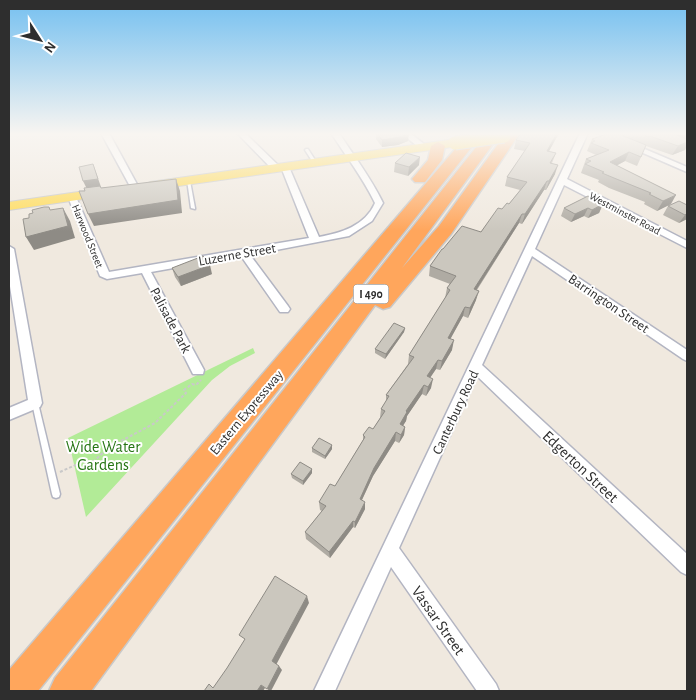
<svg xmlns="http://www.w3.org/2000/svg" width="696" height="700" viewBox="0 0 696 700" font-family="'Alegreya Sans',sans-serif">
  <style>
    .green { fill: #b2eb97 }
    .lines { fill: none; stroke-linecap: round; stroke-linejoin: round }
    .service-casing { stroke: #b3b5c2; stroke-width: 3 }
    .minor-casing { stroke: #b3b5c2; stroke-width: 3 }
    .primary-casing { stroke: #c9c9c9; stroke-width: 2 }
    .motorway-casing { stroke: #c9c9c9; stroke-width: 3 }
    .path { stroke: #c9c9c9; stroke-width: 2; stroke-dasharray: 3 2; stroke-linecap: butt }
    .service { fill: #fff; fill-rule: evenodd }
    .minor { fill: #fff; fill-rule: evenodd }
    .primary { fill: #ffdb56; fill-rule: evenodd }
    .motorway { fill: #ffa65c; fill-rule: evenodd }
    .primary-bridge-casing { stroke: #c9c9c9; stroke-width: 15; stroke-linecap: butt }
    .primary-bridge { stroke: #ffdb56; stroke-width: 13 }
    .wall { fill: #afaba3 }
    .shaded-wall { fill: #8e8b85 }
    .building { fill: #cbc7be; stroke: #8e8b85 }
    .labels { text-anchor: middle; stroke-width: 4; stroke-linejoin: round; paint-order: stroke }
    .far-street-label { font-size: 11px; fill: #2e2e2e; stroke: #fff }
    .shield { fill: #fff; stroke: #6d6d6d; stroke-width: 1 }
    .shield-label { font-size: 12px; font-weight: bold; fill: #2e2e2e }
    .street-label { font-size: 14px; fill: #2e2e2e; stroke: #fff }
    .near-park-label { font-size: 16px; fill: #257513; stroke: #fff }
    .near-street-label { font-size: 16px; fill: #2e2e2e; stroke: #fff }
  </style>
  <rect width="100%" height="100%" fill="#f0e9df"/>
  <path class="green" d="M253 348 255 353 230 366 212 380 86 517 68 438Z"/>
  <g class="lines">
    <defs>
      <g id="service">
        <path d="M306 149H308L317 163 316 164H314L305 150Z"/>
        <path d="M187 180 190 181 195 208V209L191 208Z"/>
        <path d="M35 400 37 401 38 403 60 494 59 497 56 498 53 497 52 494 32 403 33 401Z"/>
      </g>
      <g id="minor">
        <path d="M101 133H109L139 188 138 190 131 188Z"/>
        <path d="M237 133H245L279 166V170H273Z"/>
        <path d="M331 133H339C354 156 371 178 383 203L372 221 349 236 250 255 288 306 290 309 288 312H280L241 256 151 272 204 370 203 374H193L142 273 107 279 100 276 68 197 72 194 76 197 109 272 309 238 281 167 285 165 289 167 319 237C341 233 365 226 375 203 363 178 346 156 331 133Z"/>
        <path d="M401 133H410L429 148 422 150Z"/>
        <path d="M580 133H588L567 179 687 241V248L564 185 535 249 687 350V361L683 359 532 256 482 365 687 554V575L681 572 477 376 399 548 496 684 499 691H477L391 567 335 691H314Z"/>
        <path d="M597 133H607L687 167V172Z"/>
        <path d="M9 246 14 249 42 403 40 407 9 420V408L28 400 9 280Z"/>
      </g>
      <g id="primary">
        <path d="M455 139 459 140 461 143 459 146 150 190 143 186 150 182Z"/>
        <path d="M106 188 113 192 111 195 9 210V202Z"/>
      </g>
      <g id="motorway">
        <path d="M469 133H483L38 691H9V670Z"/>
        <path d="M506 133H520L451 234 390 307 383 309 375 305 91 691H49L55 678 481 141H491L493 144 402 268 439 226Z"/>
        <path d="M438 142 445 146 442 160 425 182H415L412 179 428 160 431 146Z"/>
      </g>
    </defs>
    <use href="#service" class="service-casing"/>
    <use href="#minor" class="minor-casing"/>
    <use href="#primary" class="primary-casing"/>
    <use href="#motorway" class="motorway-casing"/>
    <path class="path" d="M60 472 82 462 94 461 108 448 155 423 186 393 184 390 192 384 196 385 201 380"/>
    <use href="#service" class="service"/>
    <use href="#minor" class="minor"/>
    <use href="#primary" class="primary"/>
    <use href="#motorway" class="motorway"/>
    <defs>
      <path id="primary-bridge" d="M455 143 504 136"/>
    </defs>
    <use href="#primary-bridge" class="primary-bridge-casing"/>
    <use href="#primary-bridge" class="primary-bridge"/>
  </g>
  <g class="wall">
    <path d="M376 133H408V141L398 145 382 147 376 139Z"/>
    <path d="M559 133 549 151 556 153 552 163 555 174 546 190H544L522 224 519 223 477 290 476 300 468 318 463 316 450 339 452 350 440 370 436 369 430 378 431 388 426 396 422 394 407 416 406 421 403 425 405 427 404 435 399 443 395 441 373 476 362 500 365 509 355 528 353 527 330 558 306 539 305 532 322 511 320 510 319 502 335 486 363 440V435L373 429 380 418 381 409 386 402V395L408 364 409 355 445 298 447 288 450 284 429 276 430 266 443 249 481 232 502 209 509 204 520 190 505 186 507 177 525 151 514 149 516 140Z"/>
    <path d="M621 133H687V137L683 138 685 150 672 155 646 146 637 166 625 161 616 166 671 204 657 211 644 204 645 202 609 188 598 182 599 180 581 173 586 159 596 155 587 151 592 139 620 135Z"/>
    <path d="M395 163 419 165 408 176 394 172Z"/>
    <path d="M679 201 687 219 679 223 663 215 668 206Z"/>
    <path d="M603 204 599 213 588 218 584 216 571 222 561 216 564 208Z"/>
    <path d="M172 268 212 274 181 286 175 277Z"/>
    <path d="M405 328 404 332 385 359 375 353V349Z"/>
    <path d="M332 445V449L325 459 312 452V448Z"/>
    <path d="M312 469V473L303 485 292 478 291 474Z"/>
  </g>
  <g class="shaded-wall">
    <path d="M409 133 408 141 398 145 382 147V140Z"/>
    <path d="M557 133H559L558 135 544 160 547 151Z"/>
    <path d="M668 133H687V137L663 141Z"/>
    <path d="M687 142V146L685 150 672 155 678 146Z"/>
    <path d="M629 152 625 161 606 171 610 162Z"/>
    <path d="M420 157 419 165 408 176 409 167Z"/>
    <path d="M93 164 101 187 87 189 83 181Z"/>
    <path d="M558 165 555 174 546 190 549 181Z"/>
    <path d="M176 179 180 191 182 213 94 226 88 214Z"/>
    <path d="M547 181 544 190 522 224 525 214Z"/>
    <path d="M676 195 671 204 657 211 663 201Z"/>
    <path d="M603 204 599 213 588 218 592 210Z"/>
    <path d="M63 208 70 221 75 238 34 250 26 237Z"/>
    <path d="M588 208 584 216 571 222 575 214Z"/>
    <path d="M687 213V219L679 223 685 215Z"/>
    <path d="M522 214 519 223 471 298 474 289Z"/>
    <path d="M210 265 212 274 181 286 178 277Z"/>
    <path d="M479 291 476 300 468 318 470 308Z"/>
    <path d="M465 307 463 316 446 347 448 338Z"/>
    <path d="M405 328 404 332 385 359 386 354Z"/>
    <path d="M454 340 452 350 440 370 442 361Z"/>
    <path d="M438 360 436 369 425 385 427 376Z"/>
    <path d="M433 379 431 388 426 396 428 387Z"/>
    <path d="M424 385 422 394 407 416 406 421 399 432 400 424 406 411Z"/>
    <path d="M405 427 404 435 399 443 401 435Z"/>
    <path d="M396 432 395 441 373 476 359 506 360 499 374 468Z"/>
    <path d="M332 445V449L325 459V456Z"/>
    <path d="M312 469V473L303 485V481Z"/>
    <path d="M365 502V509L355 528V522Z"/>
    <path d="M353 521V527L330 558 329 552Z"/>
    <path d="M307 596 309 603 276 665 272 661Z"/>
    <path d="M279 666 282 670 271 691H270L267 689Z"/>
    <path d="M261 685 265 688 263 691H257Z"/>
  </g>
  <g class="building">
    <path d="M377 133H409L399 137 382 140Z"/>
    <path d="M521 133H557L547 151 556 153 550 163 558 165 549 181H547L525 214H522L474 289 479 291 470 308 465 307 448 338 454 340 442 361 438 360 427 376 433 379 428 387 424 385 406 411 407 412 400 424 405 427 401 435 396 432 374 468 360 499 365 502 355 522 353 521 329 552 305 532 326 506 319 502 330 484 335 486 365 437 363 435 369 427 373 429 385 411 381 409 389 396 386 395 414 357 409 355 450 290 447 288 456 276 430 266 442 249H443L462 226 481 232 498 208 502 209 507 203 509 204 527 182 507 177 530 143 516 140Z"/>
    <path d="M610 133H616L646 145 641 157 629 152 610 162 676 195 663 201 649 194 651 193 614 178 602 173 604 172 585 164 591 161 586 159 609 150 591 143 595 141 592 139Z"/>
    <path d="M639 133H672L687 139V142L678 146 650 136 649 137Z"/>
    <path d="M406 153 420 157 409 167 395 163Z"/>
    <path d="M93 164 98 179 83 181 79 167Z"/>
    <path d="M176 179 178 200 88 214 79 191H85L84 188 100 186 101 188Z"/>
    <path d="M588 196 603 204 592 210 588 208 575 214 564 208Z"/>
    <path d="M679 201 687 205V213L685 215 668 206Z"/>
    <path d="M44 207H49L50 210 63 208 68 226 26 237 23 219 29 218V214L33 213 32 210Z"/>
    <path d="M203 256 210 265 178 277 172 268Z"/>
    <path d="M394 323 405 328 386 354 375 349Z"/>
    <path d="M319 438 332 445 325 456 312 448Z"/>
    <path d="M300 462 312 469 303 481 291 474Z"/>
    <path d="M275 576 307 596 272 661 279 666 267 689 261 685 257 691H204L209 684 213 688 227 668 245 639 239 635Z"/>
  </g>
  <linearGradient id="sky" x2="0" y2="1"><stop stop-color="#75c0f0"/><stop offset="0.58" stop-color="#f8f5f1"/><stop offset="1" stop-color="#f8f5f1" stop-opacity="0"/></linearGradient>
  <rect width="696" height="231" fill="url(#sky)"/>
  <g class="labels">
    <g class="far-street-label">
      <text transform="translate(625 213) rotate(28)" y="4">Westminster Road</text>
      <text transform="translate(88 236) rotate(68)" y="4">Harwood Street</text>
    </g>
    <rect class="shield" x="353.5" y="284.5" width="35" height="19" rx="4"/>
    <g class="shield-label">
      <text x="371" y="298">I 490</text>
    </g>
    <g class="street-label">
      <text transform="translate(237 254) rotate(-10)" y="5">Luzerne Street</text>
      <text transform="translate(609 303) rotate(34)" y="5">Barrington Street</text>
      <text transform="translate(171 320) rotate(62)" y="5">Palisade Park</text>
      <text transform="translate(246 412) rotate(-50)" y="5">Eastern Expressway</text>
      <text transform="translate(455 412) rotate(-65)" y="5">Canterbury Road</text>
    </g>
    <g class="near-park-label">
      <text x="103" y="452">Wide Water<tspan x="103" dy="18">Gardens</tspan></text>
    </g>
    <g class="near-street-label">
      <text transform="translate(581 466) rotate(43)" y="6">Edgerton Street</text>
      <text transform="translate(439 620) rotate(55)" y="6">Vassar Street</text>
    </g>
  </g>
  <rect width="696" height="700" fill="none" stroke="#2e2e2e" stroke-width="20"/>
  <g transform="translate(40 40) rotate(126)" stroke="#ffffff" stroke-width="4" paint-order="stroke">
  <path d="M0-4L9 19L0 12L-9 19Z" fill="#2e2e2e"/>
  <text y="-8" font-size="14" font-weight="bold" text-anchor="middle" fill="#2e2e2e">N</text>
  </g>
</svg>
